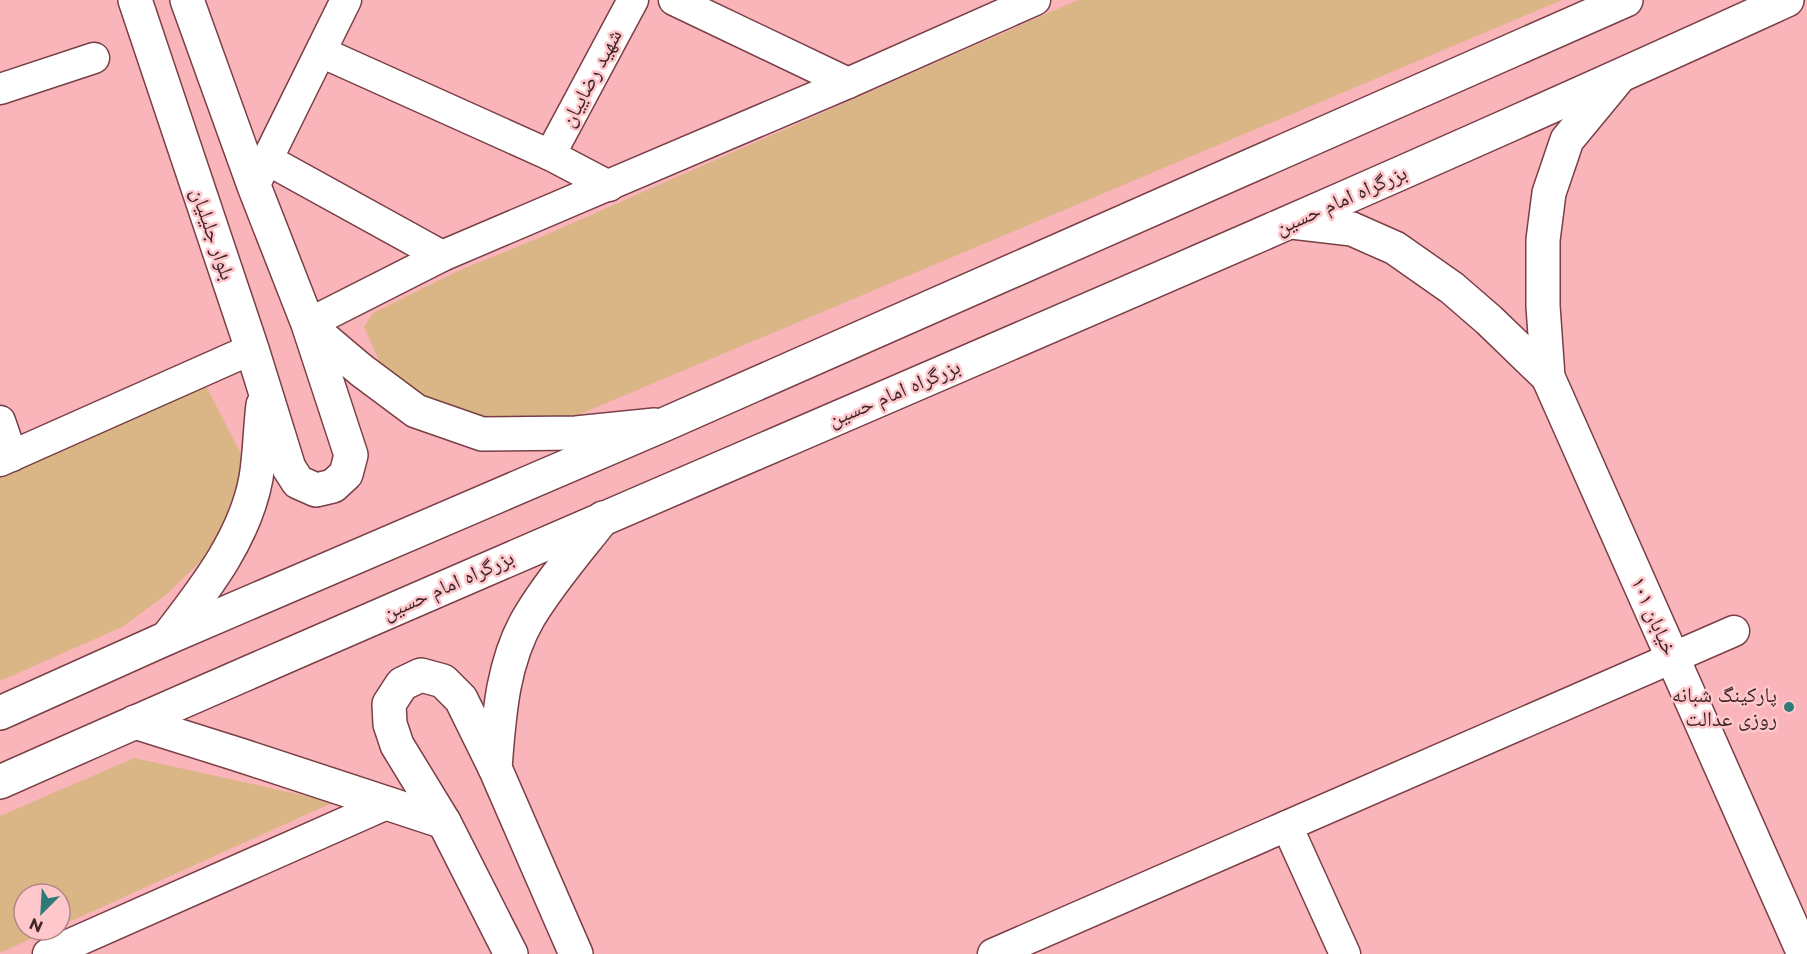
<svg xmlns="http://www.w3.org/2000/svg" width="1807" height="954" viewBox="0 0 1807 954" font-family="Montserrat,'Noto Naskh Arabic',sans-serif">
  <style>
    .green { fill: #dab586 }
    .lines { fill: none; stroke-linecap: round; stroke-linejoin: round }
    .minor-casing { stroke: #793f46; stroke-width: 33 }
    .major-casing { stroke: #793f46; stroke-width: 36 }
    .highway-casing { stroke: #793f46; stroke-width: 36 }
    .minor { stroke: #fff; stroke-width: 30 }
    .major { stroke: #fff; stroke-width: 33 }
    .highway { stroke: #fff; stroke-width: 33 }
    .poi-dot { fill: #2f7977; stroke: #fec7cb; stroke-width: 2 }
    .labels { text-anchor: middle; stroke-width: 5; stroke-linejoin: round; paint-order: stroke }
    .street-label { font-size: 21px; fill: #3f2527; stroke: #fec7cb }
    .poi-label { font-size: 21px; fill: #3f2527; stroke: #fec7cb; text-anchor: end }
  </style>
  <rect width="100%" height="100%" fill="#fab5bb"/>
  <g class="green">
    <path d="M1078 0H1562L559 423 471 424 392 389 364 327 373 313 460 270 541 237Z"/>
    <path d="M203 380 242 456 237 488 214 548 166 595 122 627 0 681V472Z"/>
    <path d="M134 758 334 802 60 926V894H24V930H50L0 953V816Z"/>
  </g>
  <g class="lines">
    <defs>
      <g id="minor">
        <path d="M674 0 848 83"/>
        <path d="M321 52 550 155 609 186"/>
        <path d="M0 89 94 58"/>
        <path d="M550 155 633 0"/>
        <path d="M268 160 442 256"/>
        <path d="M254 186 346 0"/>
        <path d="M308 324 442 256 848 83 1035 0"/>
        <path d="M0 421 12 456"/>
        <path d="M0 461 252 349"/>
        <path d="M1287 826 1345 954"/>
        <path d="M48 954 389 803"/>
        <path d="M993 954 1734 631"/>
      </g>
      <g id="major">
        <path d="M135 0 252 349 289 468 298 482 316 490 333 486 346 474 351 455 308 324 254 186 187 0"/>
        <path d="M1619 77 1567 140 1549 193 1543 240V306L1548 377 1804 954"/>
        <path d="M1292 222 1352 229 1395 248 1452 288 1489 320 1548 377"/>
        <path d="M309 326 361 370 416 411 482 434 576 433 655 425"/>
        <path d="M167 638C203 591 245 539 256 478 260 454 260 429 263 405"/>
        <path d="M135 722 243 756 444 822"/>
        <path d="M495 768C499 717 502 663 529 617 550 582 578 550 603 518"/>
        <path d="M511 954 444 822 397 745 390 724 389 704 402 684 421 675 443 681 461 699 495 768 576 954"/>
      </g>
      <g id="highway">
        <path d="M0 713 167 638 663 425 1626 0"/>
        <path d="M0 782C594 518 1196 270 1787 0"/>
      </g>
    </defs>
    <use href="#minor" class="minor-casing"/>
    <use href="#major" class="major-casing"/>
    <use href="#highway" class="highway-casing"/>
    <use href="#minor" class="minor"/>
    <use href="#major" class="major"/>
    <use href="#highway" class="highway"/>
  </g>
  <circle class="poi-dot" cx="1789" cy="707" r="6"/>
  <g class="labels">
    <g class="street-label">
      <text transform="translate(591 78) rotate(-62)" y="7">شهید رضاییان</text>
      <text transform="translate(1341 200) rotate(-24)" y="7">بزرگراه امام حسین</text>
      <text transform="translate(213 234) rotate(71)" y="7">بلوار جلیلیان</text>
      <text transform="translate(894 393) rotate(-23)" y="7">بزرگراه امام حسین</text>
      <text transform="translate(448 585) rotate(-24)" y="7">بزرگراه امام حسین</text>
      <text transform="translate(1654 616) rotate(66)" y="7">خیابان ۱۰۱</text>
    </g>
    <g class="poi-label">
      <text x="1777" y="702">پارکینگ شبانه<tspan x="1777" dy="24">روزی عدالت</tspan></text>
    </g>
  </g>
  <g transform="translate(42 912) rotate(204)"><circle r="28" fill="#fec7cb" stroke="#b28689" stroke-width="1.5"/>
  <path d="M0-4.5L10 22L0 15L-10 22Z" fill="#2f7977"/>
  <text y="-9" font-size="16" font-weight="bold" text-anchor="middle" fill="#3f2527">N</text>
  </g>
</svg>
